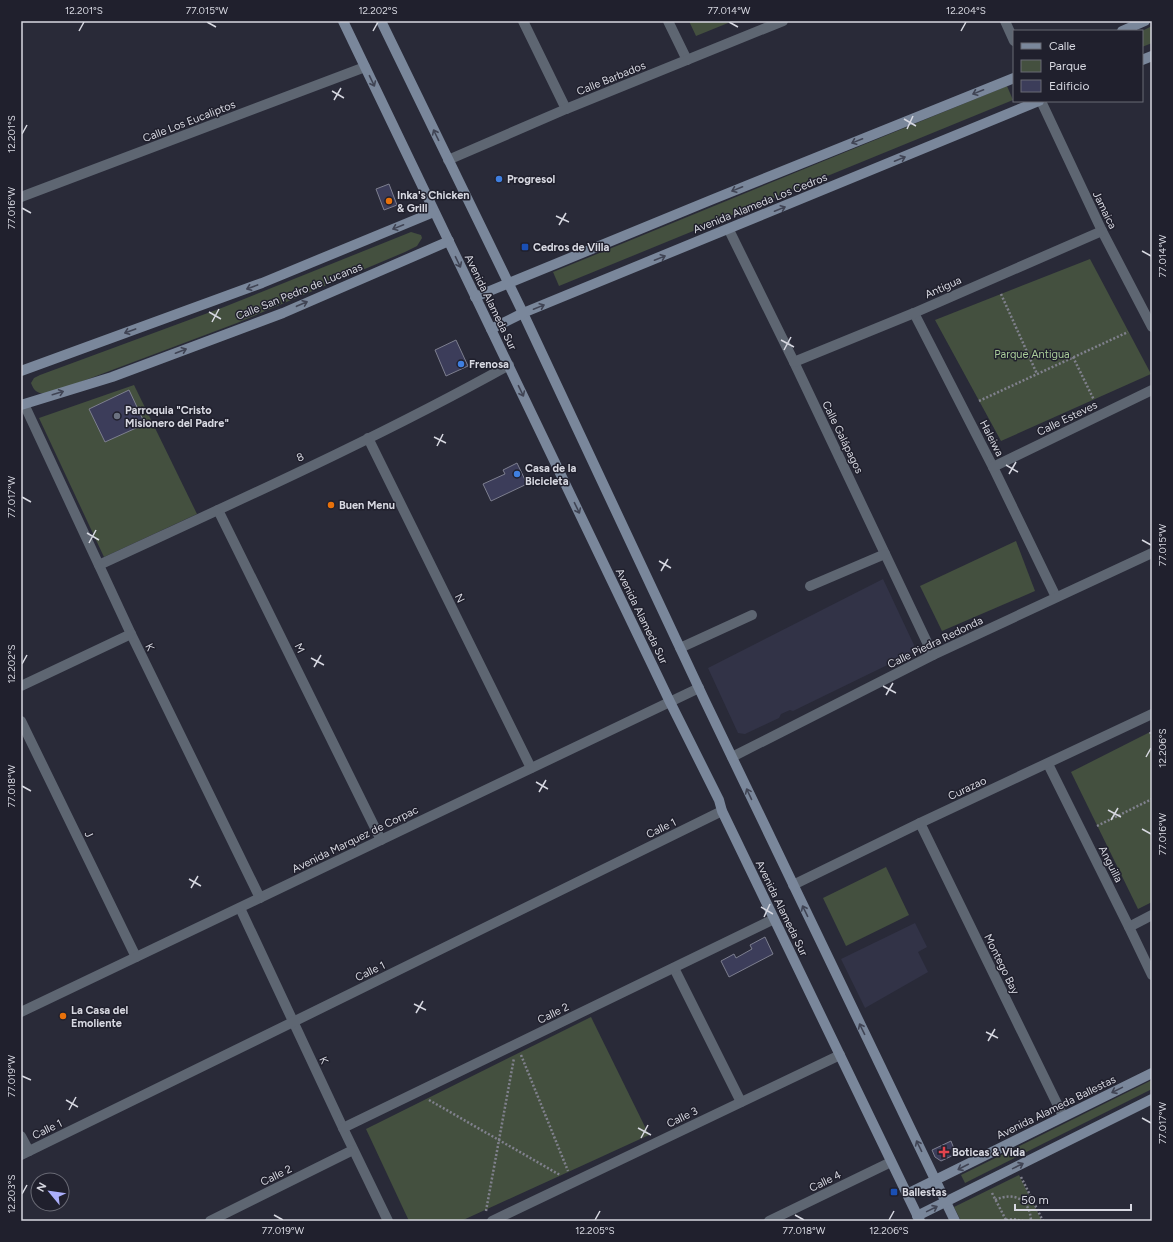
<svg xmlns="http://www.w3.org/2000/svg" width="1173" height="1242" viewBox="0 0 1173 1242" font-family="Figtree,sans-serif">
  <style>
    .built { fill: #323347 }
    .green { fill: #44503f }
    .building { fill: #3c3d5a; stroke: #7d7f8f }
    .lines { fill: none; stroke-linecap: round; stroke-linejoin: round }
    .path { stroke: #80818d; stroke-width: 2.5; stroke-dasharray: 2 2; stroke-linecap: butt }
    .street { stroke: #5e6672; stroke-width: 10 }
    .secondary { stroke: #7a879b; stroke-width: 10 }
    .oneway { stroke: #404454 }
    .ticks { fill: none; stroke: #d7d8e1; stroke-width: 1.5 }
    .shop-dot { fill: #3f7fe0; stroke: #20202d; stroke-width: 1.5 }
    .food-dot { fill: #e8710a; stroke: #20202d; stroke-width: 1.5 }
    .transit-dot { fill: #1a4fb4; stroke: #20202d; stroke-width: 1.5 }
    .worship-dot { fill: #6b7280; stroke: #20202d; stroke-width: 1.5 }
    .health-dot { fill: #e0444e; stroke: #20202d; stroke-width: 1.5 }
    .labels { text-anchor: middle; stroke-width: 3; stroke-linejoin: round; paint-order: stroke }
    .street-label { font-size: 11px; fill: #d7d8e1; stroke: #20202d }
    .poi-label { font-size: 11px; font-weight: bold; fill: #d7d8e1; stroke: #20202d; text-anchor: start }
    .park-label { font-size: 11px; fill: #a9cc99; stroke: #20202d }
    .neatline { fill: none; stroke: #d7d8e1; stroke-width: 1.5 }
    .ticks-label { font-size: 10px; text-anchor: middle; fill: #d7d8e1 }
  </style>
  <rect width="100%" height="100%" fill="#292a38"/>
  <g class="built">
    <path d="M883 579 914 645 912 653 793 711 790 710 781 714 779 718 745 734 738 733 708 668Z"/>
    <path d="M915 923 927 947 918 952 928 972 865 1008 841 959Z"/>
  </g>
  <g class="green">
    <path d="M689 21H733L696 36Z"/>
    <path d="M1152 26V43L1142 47V31Z"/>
    <path d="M1007 86 1013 100 559 286 553 272Z"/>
    <path d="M411 232 421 235 422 238 417 246 405 252 237 323 51 393C40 394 35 394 31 383L34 378 40 375 224 307Z"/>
    <path d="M1090 259 1151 374 1001 441 935 320Z"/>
    <path d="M134 385 197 514 104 557 39 418Z"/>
    <path d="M1016 541 1035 591 942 631 920 586Z"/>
    <path d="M1152 731V902L1138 909 1071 772Z"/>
    <path d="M886 867 909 915 846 946 823 898Z"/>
    <path d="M591 1017 649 1135 461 1221H409L366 1129Z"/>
    <path d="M1152 1080V1089L965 1183 961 1175Z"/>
    <path d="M1019 1175 1042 1221H961L954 1207Z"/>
  </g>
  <g class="building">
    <path d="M389 184 397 205 384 210 376 189Z"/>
    <path d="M456 340 468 366 446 376 435 350Z"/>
    <path d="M129 390 145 424 105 442 89 409Z"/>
    <path d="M517 463 527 484 491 501 483 484 505 474 503 470Z"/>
    <path d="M765 937 773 954 729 977 721 961 734 954 736 958 752 949 750 945Z"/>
    <path d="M951 1141 956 1154 941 1161 935 1157 932 1150Z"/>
  </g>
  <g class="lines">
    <g class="path">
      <path d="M1001 294 1037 374"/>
      <path d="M1073 357 1094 400"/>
      <path d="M979 401 1128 332"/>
      <path d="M1150 732 1152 737"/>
      <path d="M1097 826 1152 799"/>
      <path d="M521 1055 568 1171"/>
      <path d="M429 1100 560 1175"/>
      <path d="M1021 1177 1043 1221"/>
      <path d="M992 1193 1006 1220"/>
      <path d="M995 1200C1015 1191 1030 1200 1031 1221"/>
      <path d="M486 1211 514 1058"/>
      <path d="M1006 1220 1013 1219 1023 1221"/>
    </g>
    <g class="street">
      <path d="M523 21 566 109"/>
      <path d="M668 21 687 60"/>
      <path d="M1005 21 1014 41"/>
      <path d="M1041 101 1102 231 1152 327"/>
      <path d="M448 160 566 109 783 21"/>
      <path d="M21 197 365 67"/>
      <path d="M729 230 794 362 933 655"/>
      <path d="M914 313 993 467 1056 597"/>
      <path d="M794 362 914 313 1102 231"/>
      <path d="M24 404 131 634 260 898"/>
      <path d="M368 438 531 768"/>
      <path d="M993 467 1152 390"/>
      <path d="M218 510 381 840"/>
      <path d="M99 565C237 501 376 439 509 365"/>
      <path d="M810 586 885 554"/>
      <path d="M680 648 752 615"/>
      <path d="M21 686 131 634"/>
      <path d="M21 721 136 957"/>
      <path d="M732 757 933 655 1152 553"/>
      <path d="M1048 764 1129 927 1152 975"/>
      <path d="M920 823 1063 1116"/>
      <path d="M793 885 920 823 1152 714"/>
      <path d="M240 908 343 1128 388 1221"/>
      <path d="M1129 927 1152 915"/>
      <path d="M674 968 741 1102"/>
      <path d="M21 1012 699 688"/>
      <path d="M343 1128 774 919"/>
      <path d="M21 1136 29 1151"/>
      <path d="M21 1155 293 1022 722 811"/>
      <path d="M210 1221 353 1150"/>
      <path d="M492 1221 840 1055"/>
      <path d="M769 1221 891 1162"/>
    </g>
    <g class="secondary">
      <path d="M343 21 670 702 719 800 722 811 920 1221"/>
      <path d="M381 21 523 313 704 699 955 1221"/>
      <path d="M1122 31 1145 21"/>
      <path d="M1142 60 1152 56"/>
      <path d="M475 297 711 200 1014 78"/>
      <path d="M491 329 523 313 1039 101"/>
      <path d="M21 371 262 283 434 212"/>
      <path d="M21 405 112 377 283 313 449 241"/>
      <path d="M907 1194 1152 1073"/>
      <path d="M917 1216 1152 1099"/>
    </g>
  </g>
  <defs><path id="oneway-shaft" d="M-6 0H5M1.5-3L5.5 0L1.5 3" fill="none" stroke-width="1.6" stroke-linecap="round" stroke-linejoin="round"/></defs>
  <g class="oneway">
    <use href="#oneway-shaft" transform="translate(372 81) rotate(64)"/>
    <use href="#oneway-shaft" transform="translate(978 92) rotate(158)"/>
    <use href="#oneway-shaft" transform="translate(436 135) rotate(-116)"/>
    <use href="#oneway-shaft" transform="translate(857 141) rotate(158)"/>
    <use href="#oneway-shaft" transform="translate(900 159) rotate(-22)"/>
    <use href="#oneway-shaft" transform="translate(737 189) rotate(158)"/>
    <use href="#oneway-shaft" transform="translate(780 209) rotate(-22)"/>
    <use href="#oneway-shaft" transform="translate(398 227) rotate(158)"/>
    <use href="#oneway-shaft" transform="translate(660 258) rotate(-22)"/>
    <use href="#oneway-shaft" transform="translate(458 262) rotate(64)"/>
    <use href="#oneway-shaft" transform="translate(252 287) rotate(160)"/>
    <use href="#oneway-shaft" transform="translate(302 304) rotate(-23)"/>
    <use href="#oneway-shaft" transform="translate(539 307) rotate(-22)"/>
    <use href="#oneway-shaft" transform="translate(130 331) rotate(160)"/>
    <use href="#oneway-shaft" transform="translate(181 351) rotate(-21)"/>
    <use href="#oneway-shaft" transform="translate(521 391) rotate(64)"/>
    <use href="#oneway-shaft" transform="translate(58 393) rotate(-17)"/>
    <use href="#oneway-shaft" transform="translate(577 508) rotate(64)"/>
    <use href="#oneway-shaft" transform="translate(749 794) rotate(-115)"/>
    <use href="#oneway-shaft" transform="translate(805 911) rotate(-116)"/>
    <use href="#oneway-shaft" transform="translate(862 1029) rotate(-116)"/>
    <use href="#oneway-shaft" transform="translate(1117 1090) rotate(154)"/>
    <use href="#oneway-shaft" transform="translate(919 1146) rotate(-116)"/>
    <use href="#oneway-shaft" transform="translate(1018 1166) rotate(-26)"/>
    <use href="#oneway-shaft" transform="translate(963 1167) rotate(153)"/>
    <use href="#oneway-shaft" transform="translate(932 1209) rotate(-26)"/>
  </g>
  <path class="ticks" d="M207 22 216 27M729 22 738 27M79 31 84 22M373 31 378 22M961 31 966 22M332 91 344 98M334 100 341 88M904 119 916 126M907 129 913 116M22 134 27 125M22 208 31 213M556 216 569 222M559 225 566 213M1142 251 1151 256M209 312 221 319M212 322 219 309M781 340 794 347M784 350 791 337M434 437 446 443M437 446 443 434M1006 465 1018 472M1009 474 1016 462M22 497 31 502M87 533 99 540M1142 540 1151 545M89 543 96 530M659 561 671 568M661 571 668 559M311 658 324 665M22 664 27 655M314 667 321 655M883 686 896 693M886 695 893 683M1146 757 1151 748M536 782 548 789M22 786 31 791M539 792 546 780M1108 810 1121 817M1111 820 1118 808M1142 829 1151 834M189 879 201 886M191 888 198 876M761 907 773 914M764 917 770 904M414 1004 426 1010M416 1013 423 1001M986 1032 998 1038M988 1041 995 1029M22 1076 31 1080M66 1100 78 1107M69 1110 76 1097M1142 1118 1151 1123M638 1128 651 1135M641 1138 648 1125M22 1194 27 1185M274 1215 283 1220M795 1215 804 1220M595 1220 600 1211M889 1220 894 1211"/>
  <g class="shop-dot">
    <circle cx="499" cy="179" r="4"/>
    <circle cx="461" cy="364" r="4"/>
    <circle cx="517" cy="474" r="4"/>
  </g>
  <g class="food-dot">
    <circle cx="389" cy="201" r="4"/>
    <circle cx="331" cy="505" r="4"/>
    <circle cx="63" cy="1016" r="4"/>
  </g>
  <g class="transit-dot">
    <rect x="521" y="243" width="8" height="8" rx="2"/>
    <rect x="890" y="1188" width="8" height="8" rx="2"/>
  </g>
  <circle class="worship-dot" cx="117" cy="416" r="4"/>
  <path class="health-dot" d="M942 1146h4v4h4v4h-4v4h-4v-4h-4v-4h4z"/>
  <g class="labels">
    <g class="street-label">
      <text transform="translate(611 78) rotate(-22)" y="4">Calle Barbados</text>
      <text transform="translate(189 121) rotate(-21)" y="4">Calle Los Eucaliptos</text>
      <text transform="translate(760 203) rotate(-22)" y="4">Avenida Alameda Los Cedros</text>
      <text transform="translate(1105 210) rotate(64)" y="4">Jamaica</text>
      <text transform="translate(943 287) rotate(-24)" y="4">Antigua</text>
      <text transform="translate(299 291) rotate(-22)" y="4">Calle San Pedro de Lucanas</text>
      <text transform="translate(491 302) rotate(64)" y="4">Avenida Alameda Sur</text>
      <text transform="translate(1067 418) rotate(-26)" y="4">Calle Esteves</text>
      <text transform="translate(843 437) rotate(64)" y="4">Calle Galápagos</text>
      <text transform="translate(992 438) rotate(63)" y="4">Haleiwa</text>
      <text transform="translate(300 457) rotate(-26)" y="4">8</text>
      <text transform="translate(460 598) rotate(64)" y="4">N</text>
      <text transform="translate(642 616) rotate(64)" y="4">Avenida Alameda Sur</text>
      <text transform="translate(935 642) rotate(-26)" y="4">Calle Piedra Redonda</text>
      <text transform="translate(150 647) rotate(64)" y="4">K</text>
      <text transform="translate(300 648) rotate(64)" y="4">M</text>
      <text transform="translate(967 788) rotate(-25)" y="4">Curazao</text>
      <text transform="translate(661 828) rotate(-26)" y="4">Calle 1</text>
      <text transform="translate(89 834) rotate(64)" y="4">J</text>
      <text transform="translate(355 839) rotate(-26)" y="4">Avenida Marquez de Corpac</text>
      <text transform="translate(1111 864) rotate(63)" y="4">Anguilla</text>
      <text transform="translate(782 908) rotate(64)" y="4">Avenida Alameda Sur</text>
      <text transform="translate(1002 964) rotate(64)" y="4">Montego Bay</text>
      <text transform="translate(370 971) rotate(-26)" y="4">Calle 1</text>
      <text transform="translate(553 1013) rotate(-26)" y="4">Calle 2</text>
      <text transform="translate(324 1060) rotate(65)" y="4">K</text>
      <text transform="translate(1056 1107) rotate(-26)" y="4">Avenida Alameda Ballestas</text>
      <text transform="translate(682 1117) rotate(-26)" y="4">Calle 3</text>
      <text transform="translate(47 1129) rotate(-26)" y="4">Calle 1</text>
      <text transform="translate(276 1175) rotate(-26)" y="4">Calle 2</text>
      <text transform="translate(825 1181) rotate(-26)" y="4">Calle 4</text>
    </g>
    <g class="poi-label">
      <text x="507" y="183">Progresol</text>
      <text x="397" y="199">Inka's Chicken<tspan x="397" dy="13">&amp; Grill</tspan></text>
      <text x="533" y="251">Cedros de Villa</text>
      <text x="469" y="368">Frenosa</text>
      <text x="125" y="414">Parroquia "Cristo<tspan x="125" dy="13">Misionero del Padre"</tspan></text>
      <text x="525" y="472">Casa de la<tspan x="525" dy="13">Bicicleta</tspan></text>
      <text x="339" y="509">Buen Menu</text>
      <text x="71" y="1014">La Casa del<tspan x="71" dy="13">Emoliente</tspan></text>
      <text x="952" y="1156">Boticas &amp; Vida</text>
      <text x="902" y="1196">Ballestas</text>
    </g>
    <g class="park-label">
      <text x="1032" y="358">Parque Antigua</text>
    </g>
  </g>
  <rect width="1173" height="1242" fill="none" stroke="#20202d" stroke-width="44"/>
  <rect x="1013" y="30" width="130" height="72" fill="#20202d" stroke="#696a75"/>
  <rect x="1021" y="43" width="20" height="6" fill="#7a879b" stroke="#696a75"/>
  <text x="1049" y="50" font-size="12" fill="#d7d8e1">Calle</text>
  <rect x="1021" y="60" width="20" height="12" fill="#44503f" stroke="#696a75"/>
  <text x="1049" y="70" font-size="12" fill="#d7d8e1">Parque</text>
  <rect x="1021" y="80" width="20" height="12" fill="#3c3d5a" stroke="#696a75"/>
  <text x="1049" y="90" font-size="12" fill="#d7d8e1">Edificio</text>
  <g transform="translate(50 1192) rotate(299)"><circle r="19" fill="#20202d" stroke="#696a75"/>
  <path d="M0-3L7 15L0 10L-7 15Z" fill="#abaffb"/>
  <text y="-6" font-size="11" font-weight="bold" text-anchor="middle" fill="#d7d8e1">N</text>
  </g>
  <path d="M1015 1204v6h116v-6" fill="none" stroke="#d7d8e1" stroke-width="2"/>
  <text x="1021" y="1204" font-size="12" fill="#d7d8e1" stroke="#20202d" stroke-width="3" paint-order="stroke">50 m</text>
  <rect x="22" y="22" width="1129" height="1198" class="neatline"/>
  <g class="ticks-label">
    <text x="84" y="14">12.201°S</text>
    <text x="207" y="14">77.015°W</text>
    <text x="378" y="14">12.202°S</text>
    <text x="729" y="14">77.014°W</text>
    <text x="966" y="14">12.204°S</text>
    <text transform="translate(11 134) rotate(-90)" y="4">12.201°S</text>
    <text transform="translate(11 208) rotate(-90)" y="4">77.016°W</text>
    <text transform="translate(1162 256) rotate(-90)" y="4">77.014°W</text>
    <text transform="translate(11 497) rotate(-90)" y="4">77.017°W</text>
    <text transform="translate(1162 545) rotate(-90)" y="4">77.015°W</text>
    <text transform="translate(11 664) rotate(-90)" y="4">12.202°S</text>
    <text transform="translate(1162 748) rotate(-90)" y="4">12.206°S</text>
    <text transform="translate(11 786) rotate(-90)" y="4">77.018°W</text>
    <text transform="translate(1162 834) rotate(-90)" y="4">77.016°W</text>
    <text transform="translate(11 1076) rotate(-90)" y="4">77.019°W</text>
    <text transform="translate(1162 1123) rotate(-90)" y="4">77.017°W</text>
    <text transform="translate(11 1194) rotate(-90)" y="4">12.203°S</text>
    <text x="283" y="1234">77.019°W</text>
    <text x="595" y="1234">12.205°S</text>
    <text x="804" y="1234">77.018°W</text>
    <text x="889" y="1234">12.206°S</text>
  </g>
</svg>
